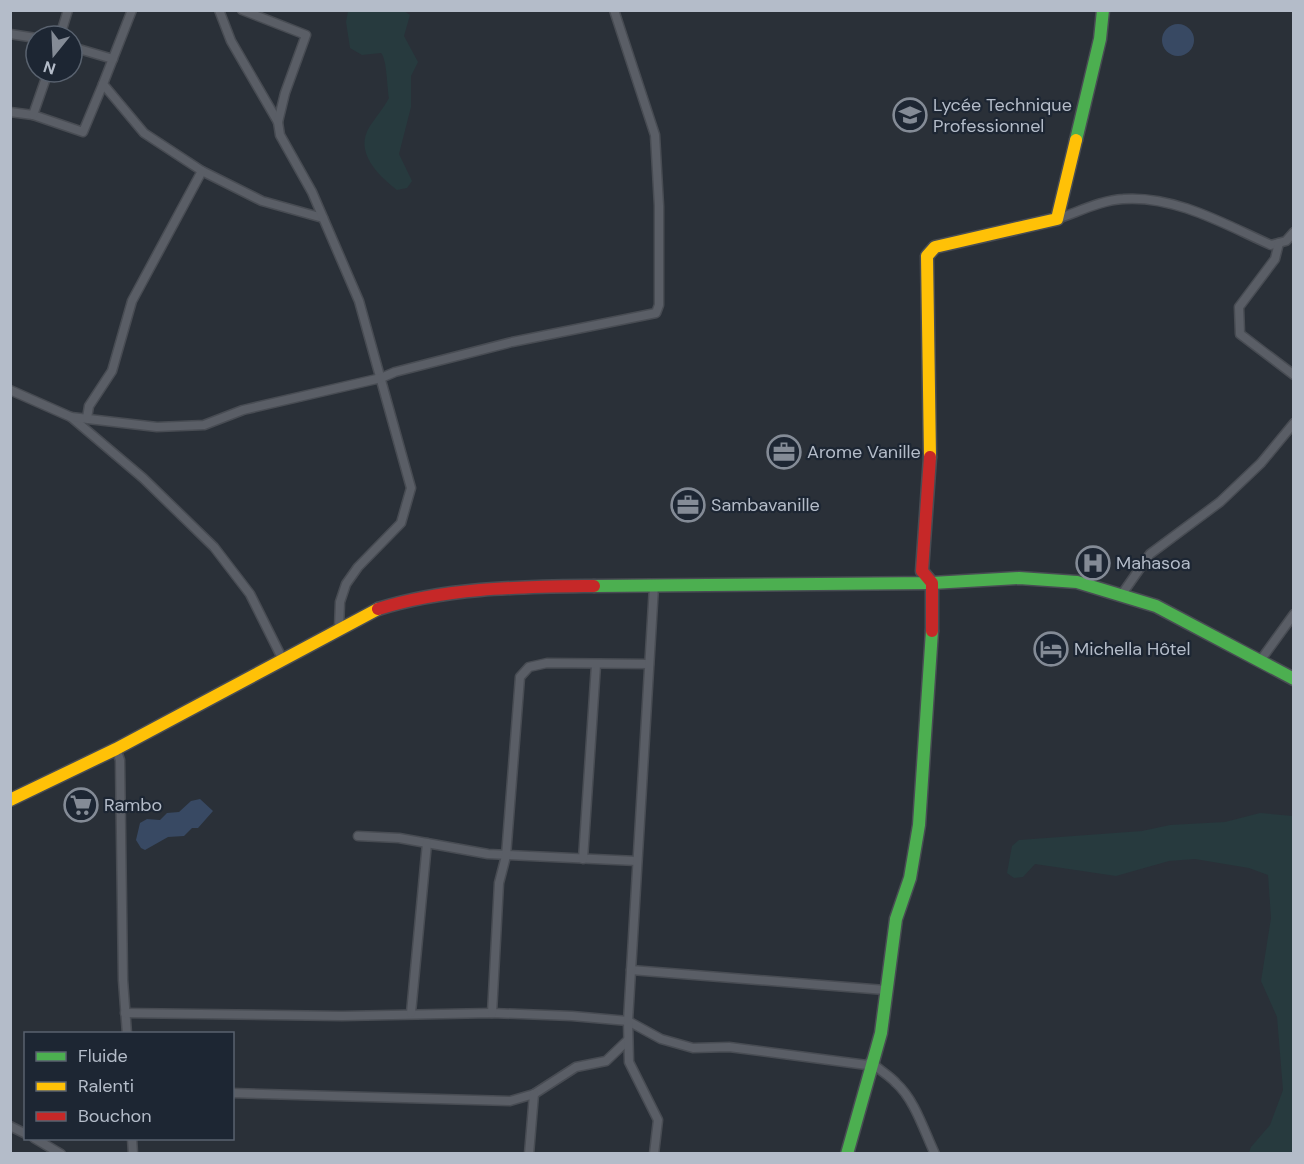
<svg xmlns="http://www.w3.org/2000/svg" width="1304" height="1164" viewBox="0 0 1304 1164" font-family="'DM Sans',sans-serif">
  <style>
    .green { fill: #273a3e }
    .water { fill: #384963 }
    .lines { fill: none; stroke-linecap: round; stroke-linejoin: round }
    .street-casing { stroke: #484c53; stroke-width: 11 }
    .fast-casing { stroke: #484c53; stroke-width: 15 }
    .slow-casing { stroke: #484c53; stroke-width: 15 }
    .jam-casing { stroke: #484c53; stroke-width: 15 }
    .street { stroke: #5a5e66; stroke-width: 8 }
    .fast { stroke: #4caf50; stroke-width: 12 }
    .slow { stroke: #ffc107; stroke-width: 12 }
    .jam { stroke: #c62828; stroke-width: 12 }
    .labels { text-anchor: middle; stroke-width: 4.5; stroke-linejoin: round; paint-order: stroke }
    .poi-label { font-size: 18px; fill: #b4bcc9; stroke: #1d2633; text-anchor: start }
  </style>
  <rect width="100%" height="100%" fill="#2a3038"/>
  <g class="green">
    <path d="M348 11H404L410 15 404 36 418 62 411 76V107L399 154 412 181 407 188 397 190C379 176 353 152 370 126 376 117 383 109 389 98 387 88 387 59 381 53L362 55 350 48 346 22Z"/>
    <path d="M1260 813 1293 816V1153H1249L1251 1147 1270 1125 1283 1090 1277 1017 1261 981 1271 918 1268 875 1249 868 1195 859 1169 861 1116 876 1035 864 1023 877 1014 878 1007 873 1012 846 1019 840 1142 831 1170 825 1225 822Z"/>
  </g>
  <g class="water">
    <circle cx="1178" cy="40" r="16"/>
    <path d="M200 799 213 811 198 828H192L184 836 168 837 145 850 141 848 136 840 140 823 147 819 160 820 167 813 179 812 191 801Z"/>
  </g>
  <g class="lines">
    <defs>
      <g id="street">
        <path d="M132 10 103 84 144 133 202 171 262 201 323 218"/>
        <path d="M219 10 231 41 278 122"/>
        <path d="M242 10 306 35 285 93 278 122 280 135 312 192 359 301 411 488 401 523 358 567 346 584 340 602 339 628"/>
        <path d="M10 34 36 38"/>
        <path d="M60 36 68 10"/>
        <path d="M72 47 113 59"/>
        <path d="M10 112 33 115 83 132 103 84"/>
        <path d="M33 115 48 72"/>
        <path d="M1057 219C1078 212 1102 200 1123 199 1175 195 1226 225 1271 245L1286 241 1294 232"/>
        <path d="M1279 243 1275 259 1239 307 1240 334 1294 375"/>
        <path d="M10 390 71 417 143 478 214 547 250 594 282 658"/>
        <path d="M71 417 157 427 204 425 243 410 381 378 395 372 512 342 656 313 659 305V206L655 135 614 10"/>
        <path d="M87 418 89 406 112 371 132 301 202 171"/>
        <path d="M1122 594 1150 554 1220 502 1261 463 1294 423"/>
        <path d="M1260 661 1294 614"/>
        <path d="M116 749 120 760 123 980 127 1034"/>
        <path d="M358 836 399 838 488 854 637 861"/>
        <path d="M583 859 596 665"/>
        <path d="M631 970 885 990"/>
        <path d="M125 1013 342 1016 492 1013 572 1016 628 1021 661 1039 693 1048 729 1047 867 1065 871 1061C879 1071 888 1074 896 1083 915 1100 924 1131 935 1154"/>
        <path d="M411 1013 427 843"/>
        <path d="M492 1013 499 883 506 856 520 677 529 667 547 663 649 664"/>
        <path d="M232 1093 510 1101 534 1094 576 1067 606 1061 628 1040"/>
        <path d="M10 1126 26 1134"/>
        <path d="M34 1138 61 1154"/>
        <path d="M132 1138 133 1154"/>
        <path d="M529 1154 534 1094"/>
        <path d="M654 1154 658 1120 629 1062 628 1021 654 586"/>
      </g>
      <g id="fast">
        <path d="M1076 140 1100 39 1103 10"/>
        <path d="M594 586 932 583 1019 578 1077 582 1156 606 1294 679"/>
        <path d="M847 1154 881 1033 896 919 910 878 919 825 932 631"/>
      </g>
      <g id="slow">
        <path d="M930 457 927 256 935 247 1057 219 1076 140"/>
        <path d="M10 800 116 749 378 609"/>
      </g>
      <g id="jam">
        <path d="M930 457 922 571 932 583V631"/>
        <path d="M378 609C448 587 520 587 594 586"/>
      </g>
    </defs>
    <use href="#street" class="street-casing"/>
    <use href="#fast" class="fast-casing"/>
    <use href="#slow" class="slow-casing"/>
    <use href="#jam" class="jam-casing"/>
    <use href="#street" class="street"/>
    <use href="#fast" class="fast"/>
    <use href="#slow" class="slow"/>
    <use href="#jam" class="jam"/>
  </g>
  <defs>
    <symbol id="school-ring" viewBox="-11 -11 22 22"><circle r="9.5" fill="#1d2633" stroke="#848b96" stroke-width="1.5"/><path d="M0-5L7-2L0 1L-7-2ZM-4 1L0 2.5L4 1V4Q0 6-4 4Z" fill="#848b96"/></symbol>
    <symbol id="office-ring" viewBox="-11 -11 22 22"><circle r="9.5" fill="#1d2633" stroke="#848b96" stroke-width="1.5"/><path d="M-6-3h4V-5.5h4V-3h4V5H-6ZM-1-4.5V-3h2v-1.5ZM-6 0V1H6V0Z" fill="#848b96"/></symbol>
    <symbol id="hospital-ring" viewBox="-11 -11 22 22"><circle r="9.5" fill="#1d2633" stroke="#848b96" stroke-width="1.5"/><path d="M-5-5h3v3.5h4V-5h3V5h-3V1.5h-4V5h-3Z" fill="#848b96"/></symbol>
    <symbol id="hotel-ring" viewBox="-11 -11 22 22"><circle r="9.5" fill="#1d2633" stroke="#848b96" stroke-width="1.5"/><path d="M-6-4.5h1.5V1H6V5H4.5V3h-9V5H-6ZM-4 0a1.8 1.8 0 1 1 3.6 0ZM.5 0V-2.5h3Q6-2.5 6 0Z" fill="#848b96"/></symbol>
    <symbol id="supermarket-ring" viewBox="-11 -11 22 22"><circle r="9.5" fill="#1d2633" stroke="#848b96" stroke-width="1.5"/><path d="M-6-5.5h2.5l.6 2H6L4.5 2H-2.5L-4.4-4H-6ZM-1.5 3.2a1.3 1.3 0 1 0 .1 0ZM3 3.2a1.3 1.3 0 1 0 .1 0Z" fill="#848b96"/></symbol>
  </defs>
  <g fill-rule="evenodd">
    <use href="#school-ring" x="891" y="96" width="38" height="38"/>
    <use href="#office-ring" x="765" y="433" width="38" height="38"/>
    <use href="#office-ring" x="669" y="486" width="38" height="38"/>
    <use href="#hospital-ring" x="1074" y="544" width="38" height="38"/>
    <use href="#hotel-ring" x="1032" y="630" width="38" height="38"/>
    <use href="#supermarket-ring" x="62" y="786" width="38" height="38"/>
  </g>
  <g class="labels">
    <g class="poi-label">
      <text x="933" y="111">Lycée Technique<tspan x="933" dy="21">Professionnel</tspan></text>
      <text x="807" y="458">Arome Vanille</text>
      <text x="711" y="511">Sambavanille</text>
      <text x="1116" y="569">Mahasoa</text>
      <text x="1074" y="655">Michella Hôtel</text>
      <text x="104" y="811">Rambo</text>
    </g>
  </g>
  <rect width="1304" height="1164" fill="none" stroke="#b4bcc9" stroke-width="24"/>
  <rect x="24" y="1032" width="210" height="108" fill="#1d2633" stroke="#59626f" stroke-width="1.5"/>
  <rect x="36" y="1052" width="30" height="9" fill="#4caf50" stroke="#59626f" stroke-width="1.5"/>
  <text x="78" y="1062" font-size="18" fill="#b4bcc9">Fluide</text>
  <rect x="36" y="1082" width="30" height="9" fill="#ffc107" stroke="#59626f" stroke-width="1.5"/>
  <text x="78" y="1092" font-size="18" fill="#b4bcc9">Ralenti</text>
  <rect x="36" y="1112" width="30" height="9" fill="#c62828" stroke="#59626f" stroke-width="1.5"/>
  <text x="78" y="1122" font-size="18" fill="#b4bcc9">Bouchon</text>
  <g transform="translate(54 54) rotate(198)"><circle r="28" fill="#1d2633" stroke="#59626f" stroke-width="1.5"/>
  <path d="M0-4.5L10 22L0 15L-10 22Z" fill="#848b96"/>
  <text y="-9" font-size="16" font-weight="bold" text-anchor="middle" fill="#b4bcc9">N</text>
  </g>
</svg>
